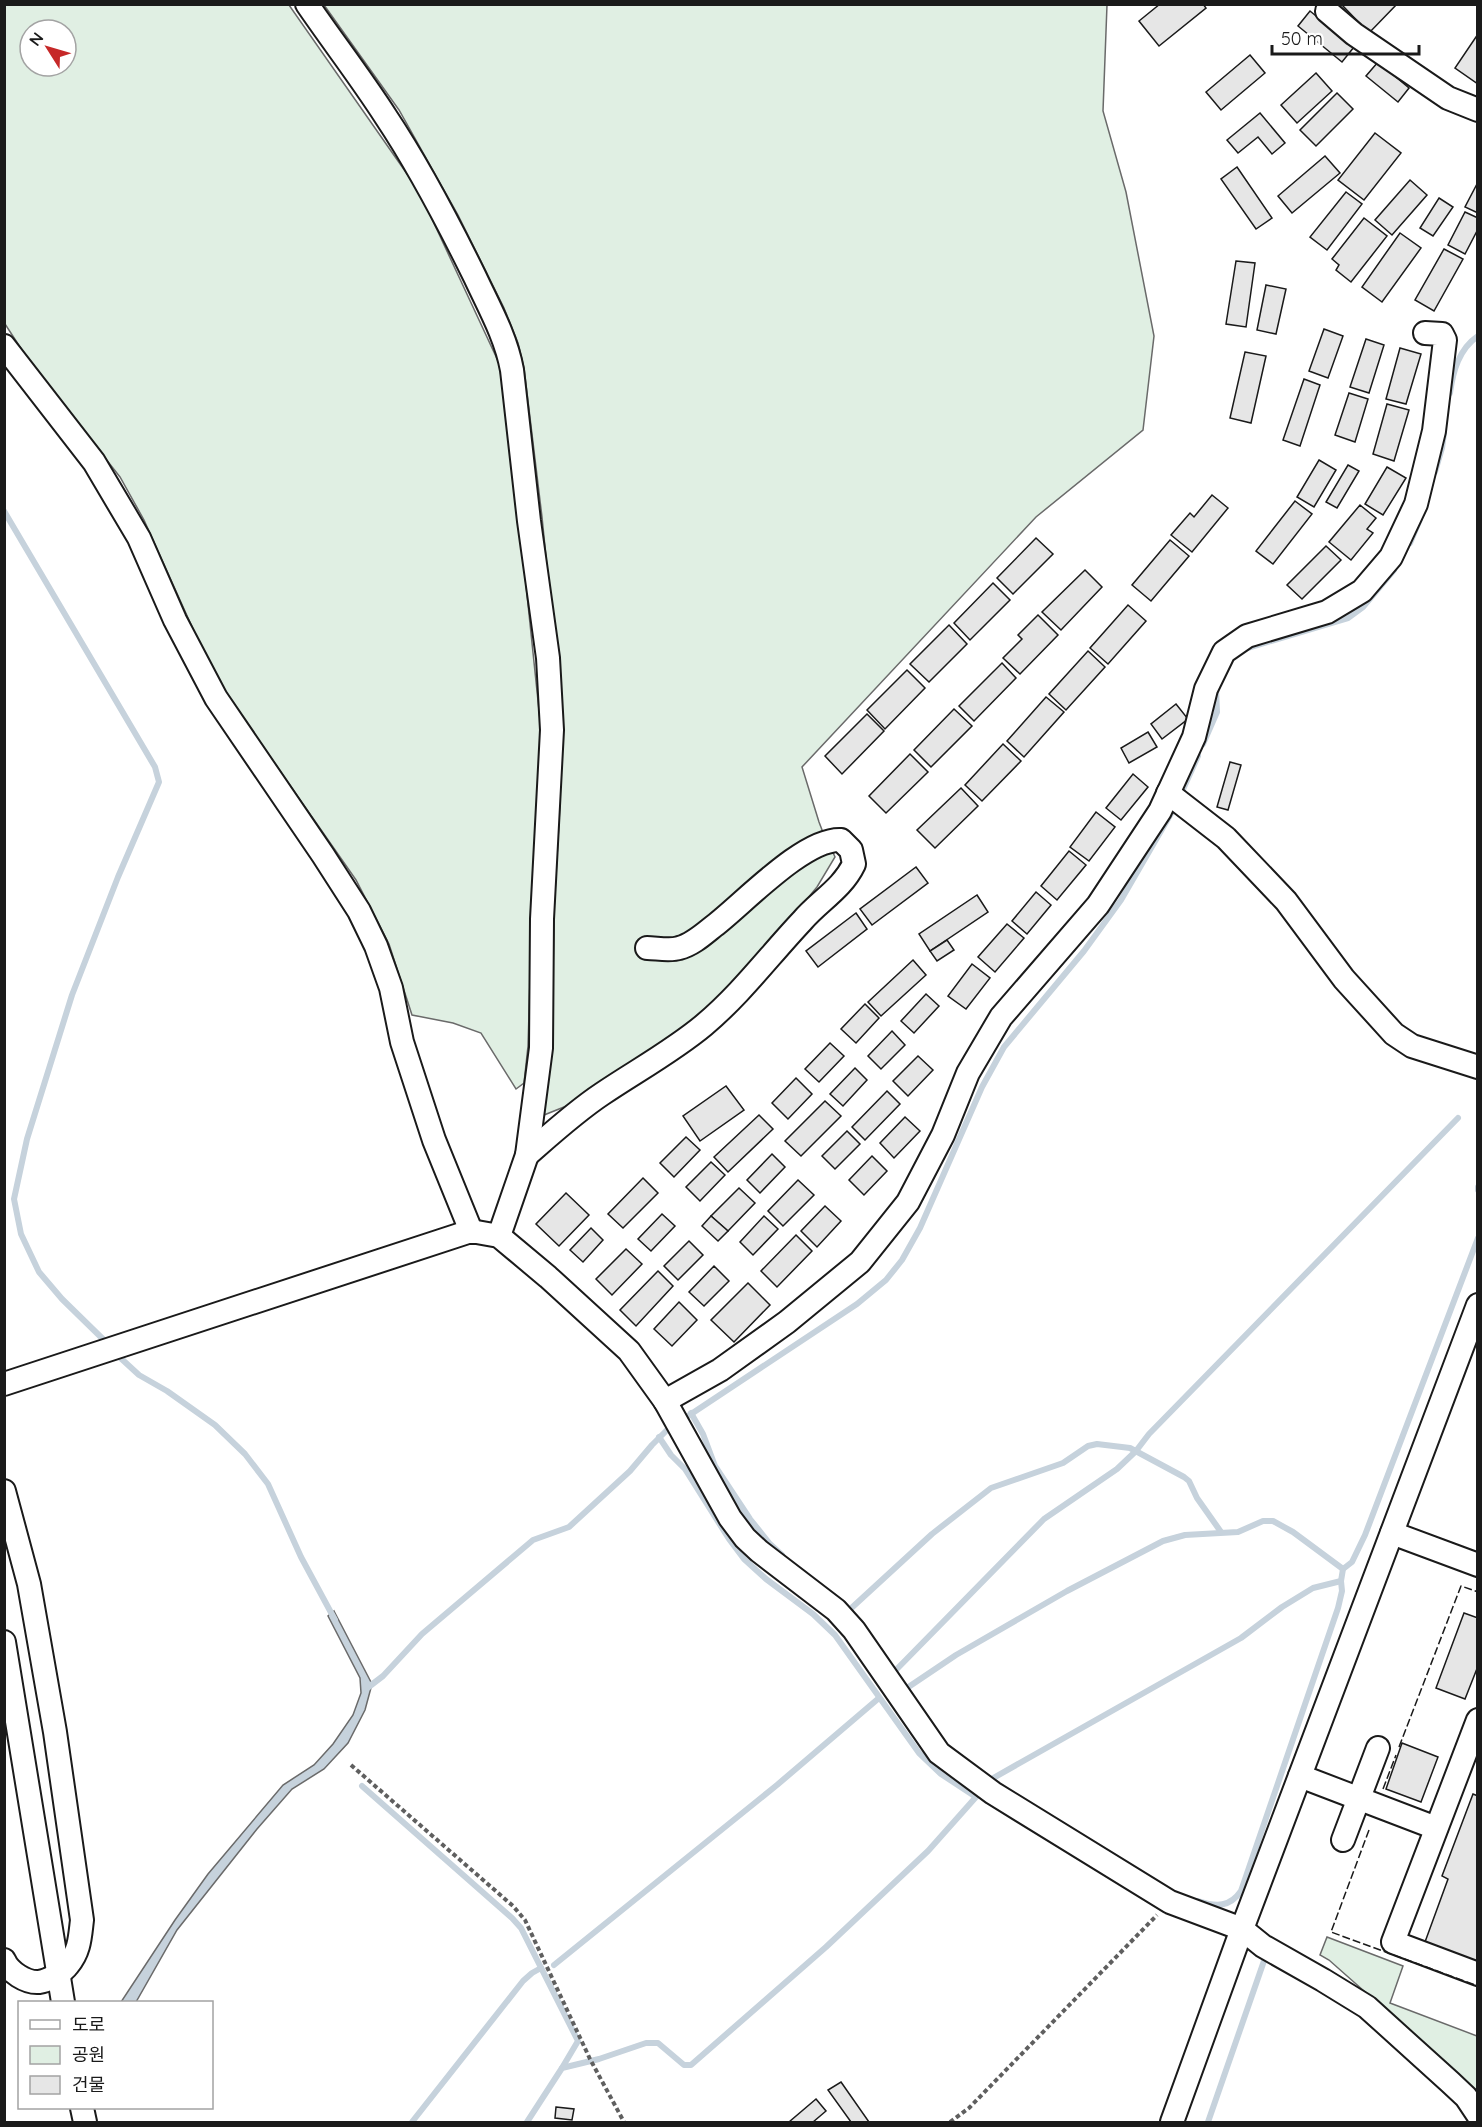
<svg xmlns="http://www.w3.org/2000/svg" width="1482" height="2127" viewBox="0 0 1482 2127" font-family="Quicksand,'Noto Sans KR',sans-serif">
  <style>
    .green { fill: #e0efe3; stroke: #6a6a6a; stroke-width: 1.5; fill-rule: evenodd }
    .water { fill: #c6d2dc; stroke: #6a6a6a; stroke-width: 1.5 }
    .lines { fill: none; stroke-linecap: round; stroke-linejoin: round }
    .stream { stroke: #c6d2dc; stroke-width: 6 }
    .building { fill: #e6e6e6; stroke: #1a1a1a; stroke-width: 1.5 }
    .minor-casing { stroke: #1a1a1a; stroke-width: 26 }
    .path { stroke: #5f5f5f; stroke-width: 4; stroke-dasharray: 4.5 3; stroke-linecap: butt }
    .minor { stroke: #fff; stroke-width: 22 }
    .fence { stroke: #1a1a1a; stroke-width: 1.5; stroke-dasharray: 8 3; stroke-linecap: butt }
  </style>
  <rect width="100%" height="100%" fill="#fff"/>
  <g class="green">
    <path d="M4 5H289L419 191 499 363 512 450 543 749 533 880 528 1046 524 1083 516 1089 481 1033 453 1023 412 1015 389 944 356 880 227 695 202 649 144 520 120 477 33 367 5 324ZM30 30H66V66H30Z"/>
    <path d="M324 5H1107L1103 111 1126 192 1154 336 1143 430 1036 517 802 767 819 822 824 835 735 903 655 955 767 890 831 848 835 857 817 887 733 988 689 1026 574 1103 544 1115 552 1044 554 910 560 804 562 717 542 517 524 368 518 343 504 308 458 215 399 110Z"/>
    <path d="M1327 1937 1403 1966 1390 2003 1477 2036V2091L1329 1960 1320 1955Z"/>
  </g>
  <path class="water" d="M334 1611 372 1684 365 1710 348 1743 324 1769 292 1789 257 1829 177 1930 136 2002H121L175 1920 208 1874 283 1785 314 1765 333 1744 353 1715 361 1693 360 1678 328 1616Z"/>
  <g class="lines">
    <g class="stream">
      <path d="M1450 393C1453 371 1459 349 1478 336"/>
      <path d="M1435 472 1442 448 1444 433"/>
      <path d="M4 511 155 767 159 782 118 877 72 995 27 1139 14 1199 21 1234 39 1272 62 1299 108 1344"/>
      <path d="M1410 543 1420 519"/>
      <path d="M1244 649 1348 618 1363 607 1394 570"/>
      <path d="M1203 744 1217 712 1216 688"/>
      <path d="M1180 796 1198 756"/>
      <path d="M1478 1187V1190"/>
      <path d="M114 1352 139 1375 167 1391 215 1425 245 1454 268 1484 301 1557 335 1620"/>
      <path d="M691 1413 703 1434 715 1466 750 1519 770 1544 782 1555"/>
      <path d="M846 1613 932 1534 991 1488 1063 1463 1088 1446 1097 1444 1130 1448 1184 1477 1189 1481 1197 1498 1221 1532"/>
      <path d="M892 1674 1044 1519 1117 1469 1136 1451 1149 1434 1458 1118"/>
      <path d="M366 1689 383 1676 422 1634 533 1540 569 1527 630 1471 652 1445 667 1430 857 1304 886 1280 902 1260 920 1228 982 1087 1004 1047 1084 951 1121 900 1176 805"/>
      <path d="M904 1690 956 1655 1067 1591 1163 1541 1185 1535 1238 1532 1263 1521H1273L1293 1532 1343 1569"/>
      <path d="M988 1781 1241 1638 1282 1607 1313 1588 1341 1581"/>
      <path d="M362 1786 512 1918 521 1928 578 2041 562 2068"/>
      <path d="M1198 1901C1217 1907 1230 1907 1241 1891L1338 1608 1342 1591 1341 1581 1343 1569 1352 1562 1365 1535 1478 1238"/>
      <path d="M554 1965 777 1785 879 1698"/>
      <path d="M412 2122 523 1981 532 1973 541 1968"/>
      <path d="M527 2122 562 2068 599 2059 646 2043H658L684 2065H691L826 1947 928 1851 976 1797 941 1774 919 1753 835 1635 813 1614 766 1579 744 1559 729 1539 685 1469 671 1455 659 1437"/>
      <path d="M1208 2122 1265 1958"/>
    </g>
  </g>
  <g class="building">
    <path d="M1160 4H1203L1206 8 1159 46 1139 21Z"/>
    <path d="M1344 4 1364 5 1397 4 1369 33 1343 6Z"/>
    <path d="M1310 11 1354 47 1342 62 1298 26Z"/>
    <path d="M1478 34V84L1455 68Z"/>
    <path d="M1250 55 1265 73 1221 110 1206 92Z"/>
    <path d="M1378 62 1409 88 1398 102 1366 76Z"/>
    <path d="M1316 73 1332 91 1297 123 1281 105Z"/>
    <path d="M1337 93 1353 109 1316 146 1300 130Z"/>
    <path d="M1260 113 1285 143 1272 154 1258 137 1238 153 1227 140Z"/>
    <path d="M1375 133 1401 153 1364 200 1338 180Z"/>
    <path d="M1325 156 1340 173 1292 213 1278 196Z"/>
    <path d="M1237 167 1272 218 1256 229 1221 179Z"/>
    <path d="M1410 180 1427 195 1392 235 1375 220Z"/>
    <path d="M1478 182V213L1465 207Z"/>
    <path d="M1346 192 1362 204 1327 250 1310 237Z"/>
    <path d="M1439 198 1453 207 1433 236 1420 228Z"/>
    <path d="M1465 212 1478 218V229L1465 254 1448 245Z"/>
    <path d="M1364 218 1387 236 1351 282 1336 270 1339 265 1332 259Z"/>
    <path d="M1400 233 1421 248 1382 302 1362 287Z"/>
    <path d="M1444 249 1463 259 1434 311 1415 300Z"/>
    <path d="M1236 261 1255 263 1246 327 1226 324Z"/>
    <path d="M1266 285 1286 289 1276 334 1257 330Z"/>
    <path d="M1324 329 1343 336 1328 378 1309 371Z"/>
    <path d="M1366 339 1384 345 1369 393 1350 387Z"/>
    <path d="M1400 348 1421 354 1406 404 1386 399Z"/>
    <path d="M1245 352 1266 356 1251 423 1230 418Z"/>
    <path d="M1304 379 1320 385 1300 446 1283 440Z"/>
    <path d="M1349 393 1368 399 1355 442 1335 435Z"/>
    <path d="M1387 404 1409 410 1394 461 1373 454Z"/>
    <path d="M1319 460 1336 470 1314 507 1297 497Z"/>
    <path d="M1348 465 1359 471 1337 508 1326 502Z"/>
    <path d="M1387 467 1406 478 1383 515 1365 504Z"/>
    <path d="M1212 495 1228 508 1192 552 1171 535 1190 513 1194 517Z"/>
    <path d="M1295 501 1312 514 1273 564 1256 551Z"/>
    <path d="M1360 505 1376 518 1367 529 1373 533 1351 560 1329 542Z"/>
    <path d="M1036 538 1053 554 1013 594 997 578Z"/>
    <path d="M1170 540 1189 556 1151 601 1132 585Z"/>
    <path d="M1326 546 1341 560 1302 599 1287 585Z"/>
    <path d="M1085 570 1102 587 1061 630 1042 612Z"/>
    <path d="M993 583 1010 600 970 640 954 623Z"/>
    <path d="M1128 605 1146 621 1108 664 1090 648Z"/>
    <path d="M1038 615 1058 635 1020 674 1003 658 1022 639 1018 635Z"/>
    <path d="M949 625 967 644 929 682 910 664Z"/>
    <path d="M1088 651 1105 667 1066 710 1049 694Z"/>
    <path d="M1002 663 1016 678 974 721 959 706Z"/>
    <path d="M907 670 925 688 885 729 867 710Z"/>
    <path d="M1046 697 1064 712 1024 757 1007 741Z"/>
    <path d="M1176 704 1188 719 1162 739 1151 724Z"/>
    <path d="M954 709 972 726 931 767 914 750Z"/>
    <path d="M867 714 884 731 842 774 825 756Z"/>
    <path d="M1148 732 1157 747 1129 763 1121 748Z"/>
    <path d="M1003 744 1021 761 982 801 965 785Z"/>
    <path d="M910 754 928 772 886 813 869 796Z"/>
    <path d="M1230 762 1241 765 1228 810 1217 807Z"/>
    <path d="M1133 774 1148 787 1121 820 1106 808Z"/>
    <path d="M961 788 978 806 935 848 917 830Z"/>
    <path d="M1096 812 1115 827 1089 861 1070 847Z"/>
    <path d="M1069 851 1086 865 1057 900 1041 886Z"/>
    <path d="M916 867 928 883 872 925 860 909Z"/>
    <path d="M1036 892 1051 905 1027 934 1012 921Z"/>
    <path d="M977 895 988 912 930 951 919 934Z"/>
    <path d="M856 913 867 929 818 967 806 951Z"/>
    <path d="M1007 924 1024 938 995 972 978 957Z"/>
    <path d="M947 940 954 950 937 961 930 951Z"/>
    <path d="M913 960 926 975 881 1016 868 1002Z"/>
    <path d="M972 964 990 978 966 1009 948 996Z"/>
    <path d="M926 994 939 1006 914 1033 901 1021Z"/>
    <path d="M865 1004 879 1018 856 1043 841 1029Z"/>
    <path d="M892 1031 905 1045 881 1069 868 1056Z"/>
    <path d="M830 1043 844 1056 819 1082 805 1069Z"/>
    <path d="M918 1056 933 1070 908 1096 893 1081Z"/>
    <path d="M855 1068 867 1080 843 1106 830 1094Z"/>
    <path d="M796 1078 812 1094 788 1119 772 1103Z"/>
    <path d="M726 1086 744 1110 700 1141 683 1116Z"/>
    <path d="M887 1091 900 1104 865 1140 852 1127Z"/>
    <path d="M825 1101 841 1116 801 1156 785 1141Z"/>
    <path d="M759 1115 773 1129 728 1172 714 1157Z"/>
    <path d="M905 1117 920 1131 894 1158 880 1143Z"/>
    <path d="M847 1131 860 1144 835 1169 822 1156Z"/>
    <path d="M686 1137 700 1150 674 1177 660 1163Z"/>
    <path d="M772 1154 785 1167 760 1193 747 1180Z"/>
    <path d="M872 1156 887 1171 864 1195 849 1180Z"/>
    <path d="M711 1162 725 1175 700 1201 686 1187Z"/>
    <path d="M643 1178 658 1193 623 1228 608 1214Z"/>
    <path d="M798 1180 814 1195 783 1226 768 1211Z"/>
    <path d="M739 1188 755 1203 728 1231 711 1216Z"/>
    <path d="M566 1193 589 1215 559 1246 536 1224Z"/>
    <path d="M825 1206 841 1221 817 1247 801 1231Z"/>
    <path d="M662 1214 675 1226 651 1251 638 1239Z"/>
    <path d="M711 1216 728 1231 718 1241 702 1226Z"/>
    <path d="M764 1216 778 1229 753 1255 740 1242Z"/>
    <path d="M591 1228 603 1240 583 1262 570 1250Z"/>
    <path d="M796 1235 812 1251 777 1287 761 1271Z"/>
    <path d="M689 1241 703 1255 678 1280 664 1266Z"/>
    <path d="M626 1249 642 1264 612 1295 596 1279Z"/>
    <path d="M714 1266 729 1281 704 1306 689 1292Z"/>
    <path d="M658 1271 673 1286 636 1326 620 1310Z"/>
    <path d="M748 1283 770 1305 734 1342 711 1320Z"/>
    <path d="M679 1302 697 1320 672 1346 654 1329Z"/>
    <path d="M1464 1613 1478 1618V1666L1465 1699 1436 1688Z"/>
    <path d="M1402 1743 1438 1757 1421 1802 1386 1789Z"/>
    <path d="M1473 1794 1478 1796V1962L1425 1942 1448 1879 1442 1876Z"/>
    <path d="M841 2082 869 2122H851L828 2090Z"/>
    <path d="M816 2099 826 2111 813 2122H789Z"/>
    <path d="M556 2107 574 2109 572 2120 555 2118Z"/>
  </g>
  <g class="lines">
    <defs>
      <g id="minor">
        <path d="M307 4C333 42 361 78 386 117 420 168 448 222 475 277 489 307 506 337 512 370L529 521 548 658 552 730 542 919 541 1048 527 1155 499 1236"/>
        <path d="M1327 11 1354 34 1448 98 1478 110"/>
        <path d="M4 346 94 462 139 538 175 620 216 698 323 855 359 911 376 946 391 988 402 1042 434 1140 471 1231"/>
        <path d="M1168 793 1226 838 1286 901 1344 979 1394 1034 1412 1046 1478 1067"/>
        <path d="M527 1155C551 1134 575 1112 602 1094 636 1071 673 1051 704 1025 741 994 769 956 802 921 819 901 842 889 854 864L851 850 841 840C804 838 744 903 714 926 704 934 692 945 679 948 670 951 656 948 647 948"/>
        <path d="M4 1384 471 1231 499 1236 548 1277 629 1351 665 1401 730 1518 745 1538 759 1551 836 1610 854 1630 939 1753 993 1793 1170 1902 1242 1929 1263 1946 1323 1980 1367 2007 1450 2082 1466 2097 1478 2115"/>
        <path d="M665 1401 720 1370 787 1322 860 1262 908 1202 943 1135 968 1073 1001 1017 1098 905 1160 811 1194 737 1206 689 1224 652 1247 636 1327 612 1362 591 1391 557 1416 504 1434 431 1445 340 1442 334 1425 333"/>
        <path d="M4 1491 29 1584 55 1732 82 1920C80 1936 80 1951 68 1965 63 1972 48 1981 39 1982 26 1983 9 1972 4 1960"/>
        <path d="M1392 1533 1478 1565"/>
        <path d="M4 1642 63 2002"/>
        <path d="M1478 1720 1393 1942 1478 1974"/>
        <path d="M1300 1776 1436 1828"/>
        <path d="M1343 1840 1378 1748"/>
        <path d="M82 2108 85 2122"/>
        <path d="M1172 2122 1242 1929 1478 1305"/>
      </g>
    </defs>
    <use href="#minor" class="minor-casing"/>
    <g class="path">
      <path d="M351 1765 513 1906 525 1920 590 2059 624 2122"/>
      <path d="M950 2122 969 2108 1157 1915"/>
    </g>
    <use href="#minor" class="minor"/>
    <g class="fence">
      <path d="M1399 1747 1461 1586 1478 1592"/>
      <path d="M1383 1789 1396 1755"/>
      <path d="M1369 1830 1331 1932 1478 1986"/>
    </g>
  </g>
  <rect width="1482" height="2127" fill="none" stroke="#1a1a1a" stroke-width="12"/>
  <rect x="18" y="2001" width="195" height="108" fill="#ffffff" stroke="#a3a3a3" stroke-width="1.5"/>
  <rect x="30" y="2020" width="30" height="9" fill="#ffffff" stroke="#a3a3a3" stroke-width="1.5"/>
  <text x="72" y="2031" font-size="18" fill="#1a1a1a">도로</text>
  <rect x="30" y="2046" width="30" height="18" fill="#e0efe3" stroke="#a3a3a3" stroke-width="1.5"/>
  <text x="72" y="2061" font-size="18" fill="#1a1a1a">공원</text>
  <rect x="30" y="2076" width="30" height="18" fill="#e6e6e6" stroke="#a3a3a3" stroke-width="1.5"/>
  <text x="72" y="2091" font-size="18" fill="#1a1a1a">건물</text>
  <g transform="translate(48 48) rotate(307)"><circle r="28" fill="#ffffff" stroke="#a3a3a3" stroke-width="1.5"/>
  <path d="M0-4.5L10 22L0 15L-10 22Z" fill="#c62828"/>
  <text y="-9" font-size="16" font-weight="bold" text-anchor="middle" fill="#1a1a1a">N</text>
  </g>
  <path d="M1272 45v9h147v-9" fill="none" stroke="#1a1a1a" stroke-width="3"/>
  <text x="1281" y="45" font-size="18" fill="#1a1a1a" stroke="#ffffff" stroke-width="4.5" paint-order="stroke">50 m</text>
</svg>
